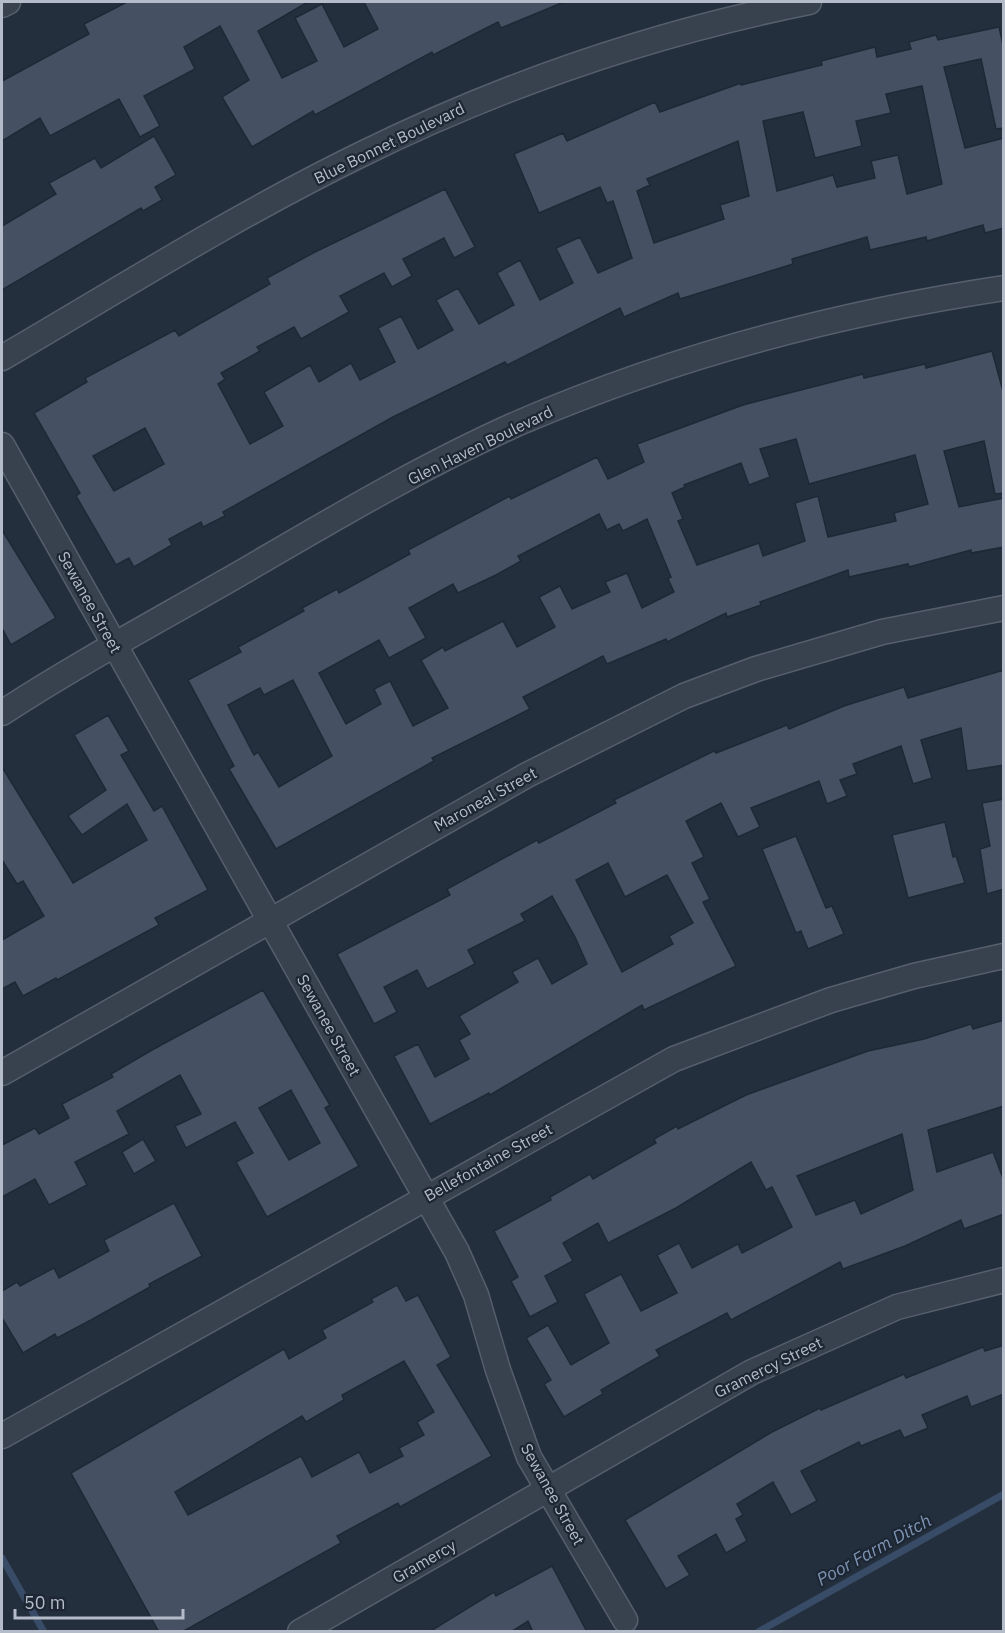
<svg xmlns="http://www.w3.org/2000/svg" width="1005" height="1633" viewBox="0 0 1005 1633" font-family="'IBM Plex Sans',sans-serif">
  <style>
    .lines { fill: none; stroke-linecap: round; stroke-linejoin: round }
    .stream { stroke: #394c67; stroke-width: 7 }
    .building { fill: #455162; stroke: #1f2835; stroke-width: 1.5; fill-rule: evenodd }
    .minor-casing { stroke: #565f6c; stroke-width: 27 }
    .minor { stroke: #38414e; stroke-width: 24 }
    .labels { text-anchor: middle; stroke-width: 4.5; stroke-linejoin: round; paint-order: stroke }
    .street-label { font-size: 16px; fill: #b4bcc9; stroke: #1d2633 }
    .water-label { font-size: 18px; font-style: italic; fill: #7c92b1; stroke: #1d2633 }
  </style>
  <rect width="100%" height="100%" fill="#242f3e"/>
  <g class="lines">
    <g class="stream">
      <path d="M2 1558 44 1632"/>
      <path d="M758 1632 1004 1494"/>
    </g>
  </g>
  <g class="building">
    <path d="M127 2H308L258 31 282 78 317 61 295 18 322 4 344 47 378 29 364 2H564L501 28 498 22 433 55 432 52 315 115 313 111 252 147 222 97 249 80 220 26 184 47 195 69 144 96 160 126 140 137 119 99 50 136 40 118 2 141V81L89 34 84 24Z"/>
    <path d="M999 27 1004 49V128L996 129 981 59 944 67 965 148 1004 138V228L985 233 983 225 927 241 926 237 870 250 867 237 792 259 793 264 680 299 678 293 624 317 620 308 507 365 505 362 393 417 223 512 225 516 203 527 201 522 169 539 172 545 134 567 129 558 116 565 76 496 80 493 34 413 87 382 85 378 175 330 179 336 194 327 270 284 267 278 315 252 445 189 475 247 454 258 444 238 403 259 412 276 392 287 384 273 340 296 349 312 301 339 294 327 257 347 260 351 221 373 225 379 218 384 250 444 283 426 264 392 310 365 319 382 351 363 360 380 395 362 378 328 401 316 418 349 453 330 436 300 458 288 479 324 514 305 497 273 520 260 540 300 573 283 556 248 580 237 598 273 632 258 613 201 607 203 600 187 539 213 514 154 563 133 567 141 655 102 660 112 741 83V85L822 65 821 61 875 47 877 57 911 49 909 42 936 35 938 40ZM922 86 942 184 907 194 898 155 871 161 875 178 837 187 833 175 777 191 763 121 803 112 815 158 862 146 856 121 891 113 886 94ZM738 141 749 196 720 205 724 219 654 243 637 191 650 185 647 179ZM145 428 164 464 114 491 93 456Z"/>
    <path d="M154 136 176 175 155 187 162 200 143 211 141 208 2 290V226L56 194 49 183 95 158 101 168Z"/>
    <path d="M992 351 1004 395V493L995 494 984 441 944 451 959 507 1004 498V547L971 553V550L909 567 908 564 849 577 848 570 760 602 761 605 727 617 726 613 667 642 666 639 607 664 603 656 523 697 530 709 432 758 434 761 276 849 229 769 234 766 188 680 241 652 238 647 304 611 302 608 337 589 339 593 410 554 408 550 510 496 511 499 597 457 608 479 644 462 637 444 743 405 863 374 864 378 925 364 926 368ZM796 439 809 484 915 455 928 504 894 513 896 521 828 537 818 496 795 503 805 541 763 556 759 543 697 565 678 521 683 519 672 493 685 487 684 485 741 463 749 485 770 477 760 449ZM599 514 607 530 619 524 623 531 647 519 671 577 668 579 674 592 642 608 627 573 605 582 610 592 572 609 560 586 539 597 555 627 517 647 503 621 445 651 443 647 421 660 448 708 413 726 390 681 374 689 381 704 346 724 319 673 379 640 389 658 426 638 409 608 453 584 458 593 496 575 521 561 518 556ZM293 680 332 756 279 787 258 752 254 755 228 705 260 688 264 695Z"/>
    <path d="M2 530 56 618 11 645 2 628Z"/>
    <path d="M1004 670V765L967 771 961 728 921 740 932 778 913 784 901 746 853 764 857 774 840 780 847 796 827 804 819 781 751 808 760 827 738 837 721 803 686 821 704 857 692 863 710 899 703 902 736 966 644 1010 642 1005 490 1095 489 1093 430 1124 394 1056 418 1044 435 1077 469 1059 459 1040 470 1034 459 1016 518 982 512 972 538 958 552 984 587 964 575 937 552 896 521 914 525 921 468 950 475 964 427 989 417 970 384 987 397 1012 374 1024 337 954 450 895 447 889 537 840 539 843 616 803 614 800 714 751 716 753 787 725 789 729 844 706 904 687 908 698ZM608 863 625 897 667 875 693 923 669 936 673 944 622 972 576 880Z"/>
    <path d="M108 715 129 751 121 755 154 811 162 806 208 890 155 918 159 925 57 980 56 978 23 996 15 982 2 989V940L44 916 23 881 17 884 2 860V767L73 883 147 840 127 804 82 835 68 816 106 790 74 735Z"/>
    <path d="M1004 799V889L987 894 980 849 990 846 982 803Z"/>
    <path d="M945 822 953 857 956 856 965 883 908 898 892 835Z"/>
    <path d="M796 836 826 908 832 906 844 934 808 949 801 931 796 933 762 849Z"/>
    <path d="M263 990 330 1105 325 1108 359 1166 267 1217 236 1162 253 1153 235 1122 186 1148 175 1126 201 1114 180 1075 117 1111 129 1134 75 1162 87 1185 49 1205 35 1179 2 1197V1145L35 1128 39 1134 69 1118 62 1104 113 1077 111 1074 152 1050ZM291 1090 320 1143 289 1160 259 1108Z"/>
    <path d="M1004 1020V1106L928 1130 937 1172 993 1152 1004 1181V1214L964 1229 961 1220 905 1246 843 1269 840 1262 731 1320 727 1313 656 1350 660 1356 601 1390 603 1394 564 1417 544 1384 551 1380 526 1338 548 1325 571 1365 609 1343 584 1294 621 1274 641 1311 677 1293 657 1255 679 1243 692 1268 738 1244 742 1253 792 1227 772 1187 766 1190 751 1162 676 1208 608 1243 598 1223 563 1243 573 1261 545 1276 558 1302 530 1317 511 1281 518 1277 494 1231 551 1200 550 1197 590 1174 593 1179 656 1143 654 1139 677 1126 678 1129 746 1095 868 1051 924 1039 971 1024 973 1029ZM902 1134 913 1190 861 1214 855 1200 816 1215 797 1176Z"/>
    <path d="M143 1139 156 1161 134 1174 122 1152Z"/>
    <path d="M174 1203 202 1256 149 1284 150 1287 91 1320 57 1338 55 1334 23 1353 2 1318V1291L17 1282 20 1286 54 1268 59 1278 109 1251 104 1240Z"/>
    <path d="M397 1285 406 1301 418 1295 451 1357 437 1365 492 1456 400 1507 398 1503 337 1536 341 1543 182 1632H159L71 1473 284 1349 289 1359 326 1338 322 1330 373 1302 371 1299ZM404 1361 434 1412 417 1422 424 1435 399 1448 403 1456 370 1473 359 1452 312 1477 301 1456 188 1515 175 1492 302 1416 306 1422 344 1400 342 1395Z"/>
    <path d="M1004 1345V1394L971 1407 967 1396 922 1415 928 1428 904 1438 900 1430 861 1446 859 1442 801 1471 817 1501 791 1515 773 1482 737 1504 743 1515 736 1519 747 1541 726 1553 716 1534 678 1556 690 1575 666 1589 625 1520 772 1432 820 1408 821 1410 904 1374 906 1378 983 1347 985 1351Z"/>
    <path d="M552 1566 587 1632H533L528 1621 511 1632H429L494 1592 496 1596Z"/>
  </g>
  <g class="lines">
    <defs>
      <g id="minor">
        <path d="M2 5 8 2"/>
        <path d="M2 358C120 289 237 215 360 155 502 85 654 33 809 2"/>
        <path d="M2 445 457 1252 476 1295 498 1370 529 1457 625 1620"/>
        <path d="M2 713C74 666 150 625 225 582 322 526 419 467 521 422 675 356 838 313 1004 288"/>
        <path d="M2 1073 527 775 684 696 756 669 882 632 1004 608"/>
        <path d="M2 1436 674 1059 831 1000 914 976 1004 956"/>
        <path d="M300 1632 752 1372 897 1307 1004 1280"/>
      </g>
    </defs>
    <use href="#minor" class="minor-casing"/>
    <use href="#minor" class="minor"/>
  </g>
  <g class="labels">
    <g class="street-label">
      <text transform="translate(389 143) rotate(-26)" y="6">Blue Bonnet Boulevard</text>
      <text transform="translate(480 445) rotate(-26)" y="6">Glen Haven Boulevard</text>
      <text transform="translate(90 602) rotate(61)" y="6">Sewanee Street</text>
      <text transform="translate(485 799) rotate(-29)" y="6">Maroneal Street</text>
      <text transform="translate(329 1025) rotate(61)" y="6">Sewanee Street</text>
      <text transform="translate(488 1162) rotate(-29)" y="6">Bellefontaine Street</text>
      <text transform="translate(768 1367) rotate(-26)" y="6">Gramercy Street</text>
      <text transform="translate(553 1494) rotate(61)" y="6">Sewanee Street</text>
      <text transform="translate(424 1561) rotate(-30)" y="6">Gramercy</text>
    </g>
    <g class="water-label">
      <text transform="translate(874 1550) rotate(-29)" y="6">Poor Farm Ditch</text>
    </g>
  </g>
  <rect width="1005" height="1633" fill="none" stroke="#b4bcc9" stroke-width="6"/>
  <path d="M15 1609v9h168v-9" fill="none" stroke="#b4bcc9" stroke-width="3"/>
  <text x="24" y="1609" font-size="18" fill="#b4bcc9" stroke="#1d2633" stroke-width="4.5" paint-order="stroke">50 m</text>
</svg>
